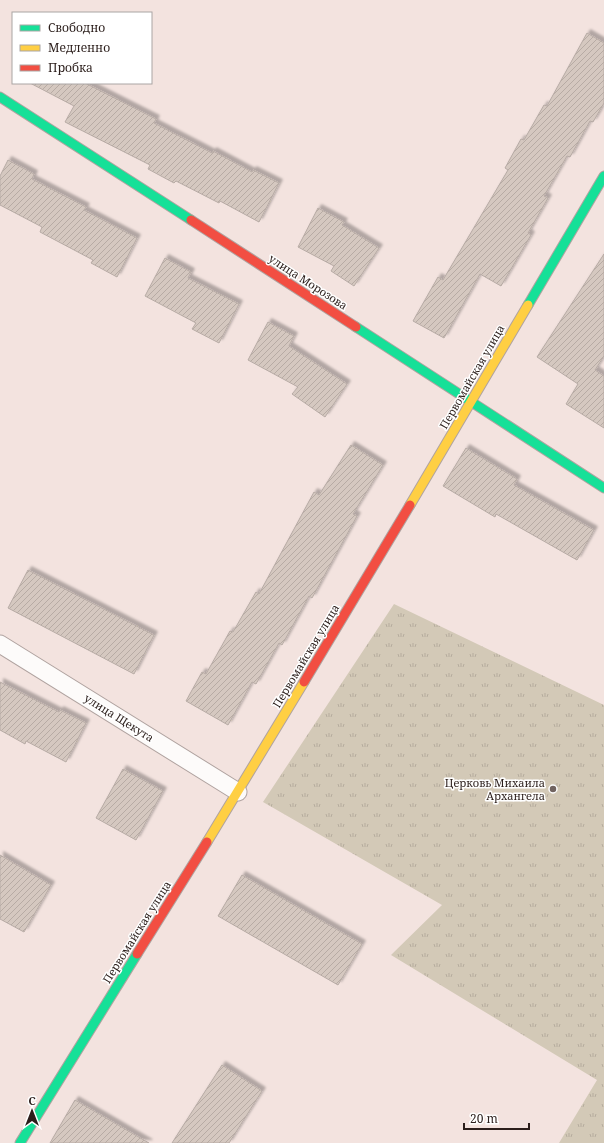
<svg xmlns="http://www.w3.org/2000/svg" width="604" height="1143" viewBox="0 0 604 1143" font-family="'Noto Serif',serif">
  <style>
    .park { fill: url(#park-tufts) }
    .building { fill: url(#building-hatch); stroke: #b7aba5; filter: url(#shadow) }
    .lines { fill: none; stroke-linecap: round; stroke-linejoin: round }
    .street-casing { stroke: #b0a3a0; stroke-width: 19 }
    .fast-casing { stroke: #b0a3a0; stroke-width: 11 }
    .slow-casing { stroke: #b0a3a0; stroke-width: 11 }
    .jam-casing { stroke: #b0a3a0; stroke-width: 11 }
    .street { stroke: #fdfbfa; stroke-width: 17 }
    .fast { stroke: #16e098; stroke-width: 9 }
    .slow { stroke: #ffcf43; stroke-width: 9 }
    .jam { stroke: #f24e42; stroke-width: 9 }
    .poi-dot { fill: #716360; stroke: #fff; stroke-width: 1.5 }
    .labels { text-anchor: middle; stroke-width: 3; stroke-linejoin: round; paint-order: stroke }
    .street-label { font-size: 11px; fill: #2b1e1b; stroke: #fff }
    .poi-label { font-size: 11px; fill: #2b1e1b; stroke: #fff; text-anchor: end }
  </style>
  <defs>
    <pattern id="park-tufts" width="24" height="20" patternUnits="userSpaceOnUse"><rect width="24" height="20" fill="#d3c9b7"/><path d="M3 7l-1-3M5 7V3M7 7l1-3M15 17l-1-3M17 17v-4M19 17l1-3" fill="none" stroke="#b5ac9d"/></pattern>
    <pattern id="building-hatch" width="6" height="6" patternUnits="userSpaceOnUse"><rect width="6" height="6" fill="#d5c8c0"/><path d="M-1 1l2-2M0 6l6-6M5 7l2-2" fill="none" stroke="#b7aba4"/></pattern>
    <filter id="shadow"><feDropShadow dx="3.5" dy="-3.5" stdDeviation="1" flood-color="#0004"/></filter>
  </defs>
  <rect width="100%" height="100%" fill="#f3e3df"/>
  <path class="park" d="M394 604 604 705V1143H559L597 1080 391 955 442 905 263 802Z"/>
  <g class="building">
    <path d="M587 33 604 43V103L593 122 590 121 570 157 567 156 544 196 548 198 528 233 531 235 501 286 480 274 444 338 413 321 438 277 443 280 508 170 505 168 521 139 524 140 544 105 547 106Z"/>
    <path d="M30 83H85L156 119 154 123 212 153 213 151 252 172 253 170 279 183 259 222 220 201 219 203 176 181 174 183 148 169 150 165 65 122 74 106Z"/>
    <path d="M8 160 34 174 32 179 86 207 84 210 137 238 117 277 91 263 93 260 40 232 42 227 0 205V176Z"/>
    <path d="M318 208 344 222 342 225 379 248 354 286 331 271 334 266 298 247Z"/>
    <path d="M604 254V356L595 370 604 376V428L566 404 578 384 537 357Z"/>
    <path d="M165 258 191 272 188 278 239 304 219 343 192 329 196 323 145 296Z"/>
    <path d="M268 322 294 336 289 346 347 384 325 417 292 394 298 387 248 360Z"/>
    <path d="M351 445 383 465 353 514 357 516 312 598 309 596 282 645 279 643 256 684 252 682 228 725 186 701 202 672 206 674 230 631 233 632 256 592 259 594 314 492 319 495Z"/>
    <path d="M466 448 517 479 514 485 594 530 577 560 496 514 495 517 443 486Z"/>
    <path d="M28 570 154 635 134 674 8 608Z"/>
    <path d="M0 682 59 712 60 710 86 723 66 762 26 741 25 744 0 730Z"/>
    <path d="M123 769 163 791 136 840 96 818Z"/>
    <path d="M0 855 51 885 24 932 0 919Z"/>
    <path d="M242 875 362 944 338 985 218 916Z"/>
    <path d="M222 1065 262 1091 229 1143H172Z"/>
    <path d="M75 1100 149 1143H50Z"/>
  </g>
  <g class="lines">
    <defs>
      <path id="street" d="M0 644 238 792"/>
      <g id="fast">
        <path d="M0 97 191 220"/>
        <path d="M528 305 604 176"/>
        <path d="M356 327 604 488"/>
        <path d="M20 1143 137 954"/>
      </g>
      <g id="slow">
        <path d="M410 505 528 305"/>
        <path d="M207 842 304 682"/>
      </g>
      <g id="jam">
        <path d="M191 220 356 327"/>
        <path d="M304 682 410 505"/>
        <path d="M137 954 207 842"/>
      </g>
    </defs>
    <use href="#street" class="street-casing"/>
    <use href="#fast" class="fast-casing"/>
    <use href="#slow" class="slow-casing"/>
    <use href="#jam" class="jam-casing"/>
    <use href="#street" class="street"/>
    <use href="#fast" class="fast"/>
    <use href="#slow" class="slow"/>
    <use href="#jam" class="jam"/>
  </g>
  <circle class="poi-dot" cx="553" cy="789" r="4"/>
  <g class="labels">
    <g class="street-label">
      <text transform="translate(308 282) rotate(33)" y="4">улица Морозова</text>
      <text transform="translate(472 377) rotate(-60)" y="4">Первомайская улица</text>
      <text transform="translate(306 656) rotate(-59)" y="4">Первомайская улица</text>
      <text transform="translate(119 718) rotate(32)" y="4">улица Щекута</text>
      <text transform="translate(137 932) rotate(-58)" y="4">Первомайская улица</text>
    </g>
    <g class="poi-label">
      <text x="545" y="787">Церковь Михаила<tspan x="545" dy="13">Архангела</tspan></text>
    </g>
  </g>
  <rect x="12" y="12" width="140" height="72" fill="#ffffff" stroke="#aaa5a4"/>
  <rect x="20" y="25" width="20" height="6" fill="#16e098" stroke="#aaa5a4"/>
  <text x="48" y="32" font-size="12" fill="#2b1e1b">Свободно</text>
  <rect x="20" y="45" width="20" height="6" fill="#ffcf43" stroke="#aaa5a4"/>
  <text x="48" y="52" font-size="12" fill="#2b1e1b">Медленно</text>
  <rect x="20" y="65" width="20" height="6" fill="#f24e42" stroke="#aaa5a4"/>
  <text x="48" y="72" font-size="12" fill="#2b1e1b">Пробка</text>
  <g transform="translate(32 1111)" stroke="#ffffff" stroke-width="3" paint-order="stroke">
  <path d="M0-3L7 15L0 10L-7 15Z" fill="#2b1e1b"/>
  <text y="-6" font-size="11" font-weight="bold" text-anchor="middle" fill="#2b1e1b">С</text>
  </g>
  <path d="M464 1123v6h65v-6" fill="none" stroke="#2b1e1b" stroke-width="2"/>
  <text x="470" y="1123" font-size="12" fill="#2b1e1b" stroke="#ffffff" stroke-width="3" paint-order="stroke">20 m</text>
</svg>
